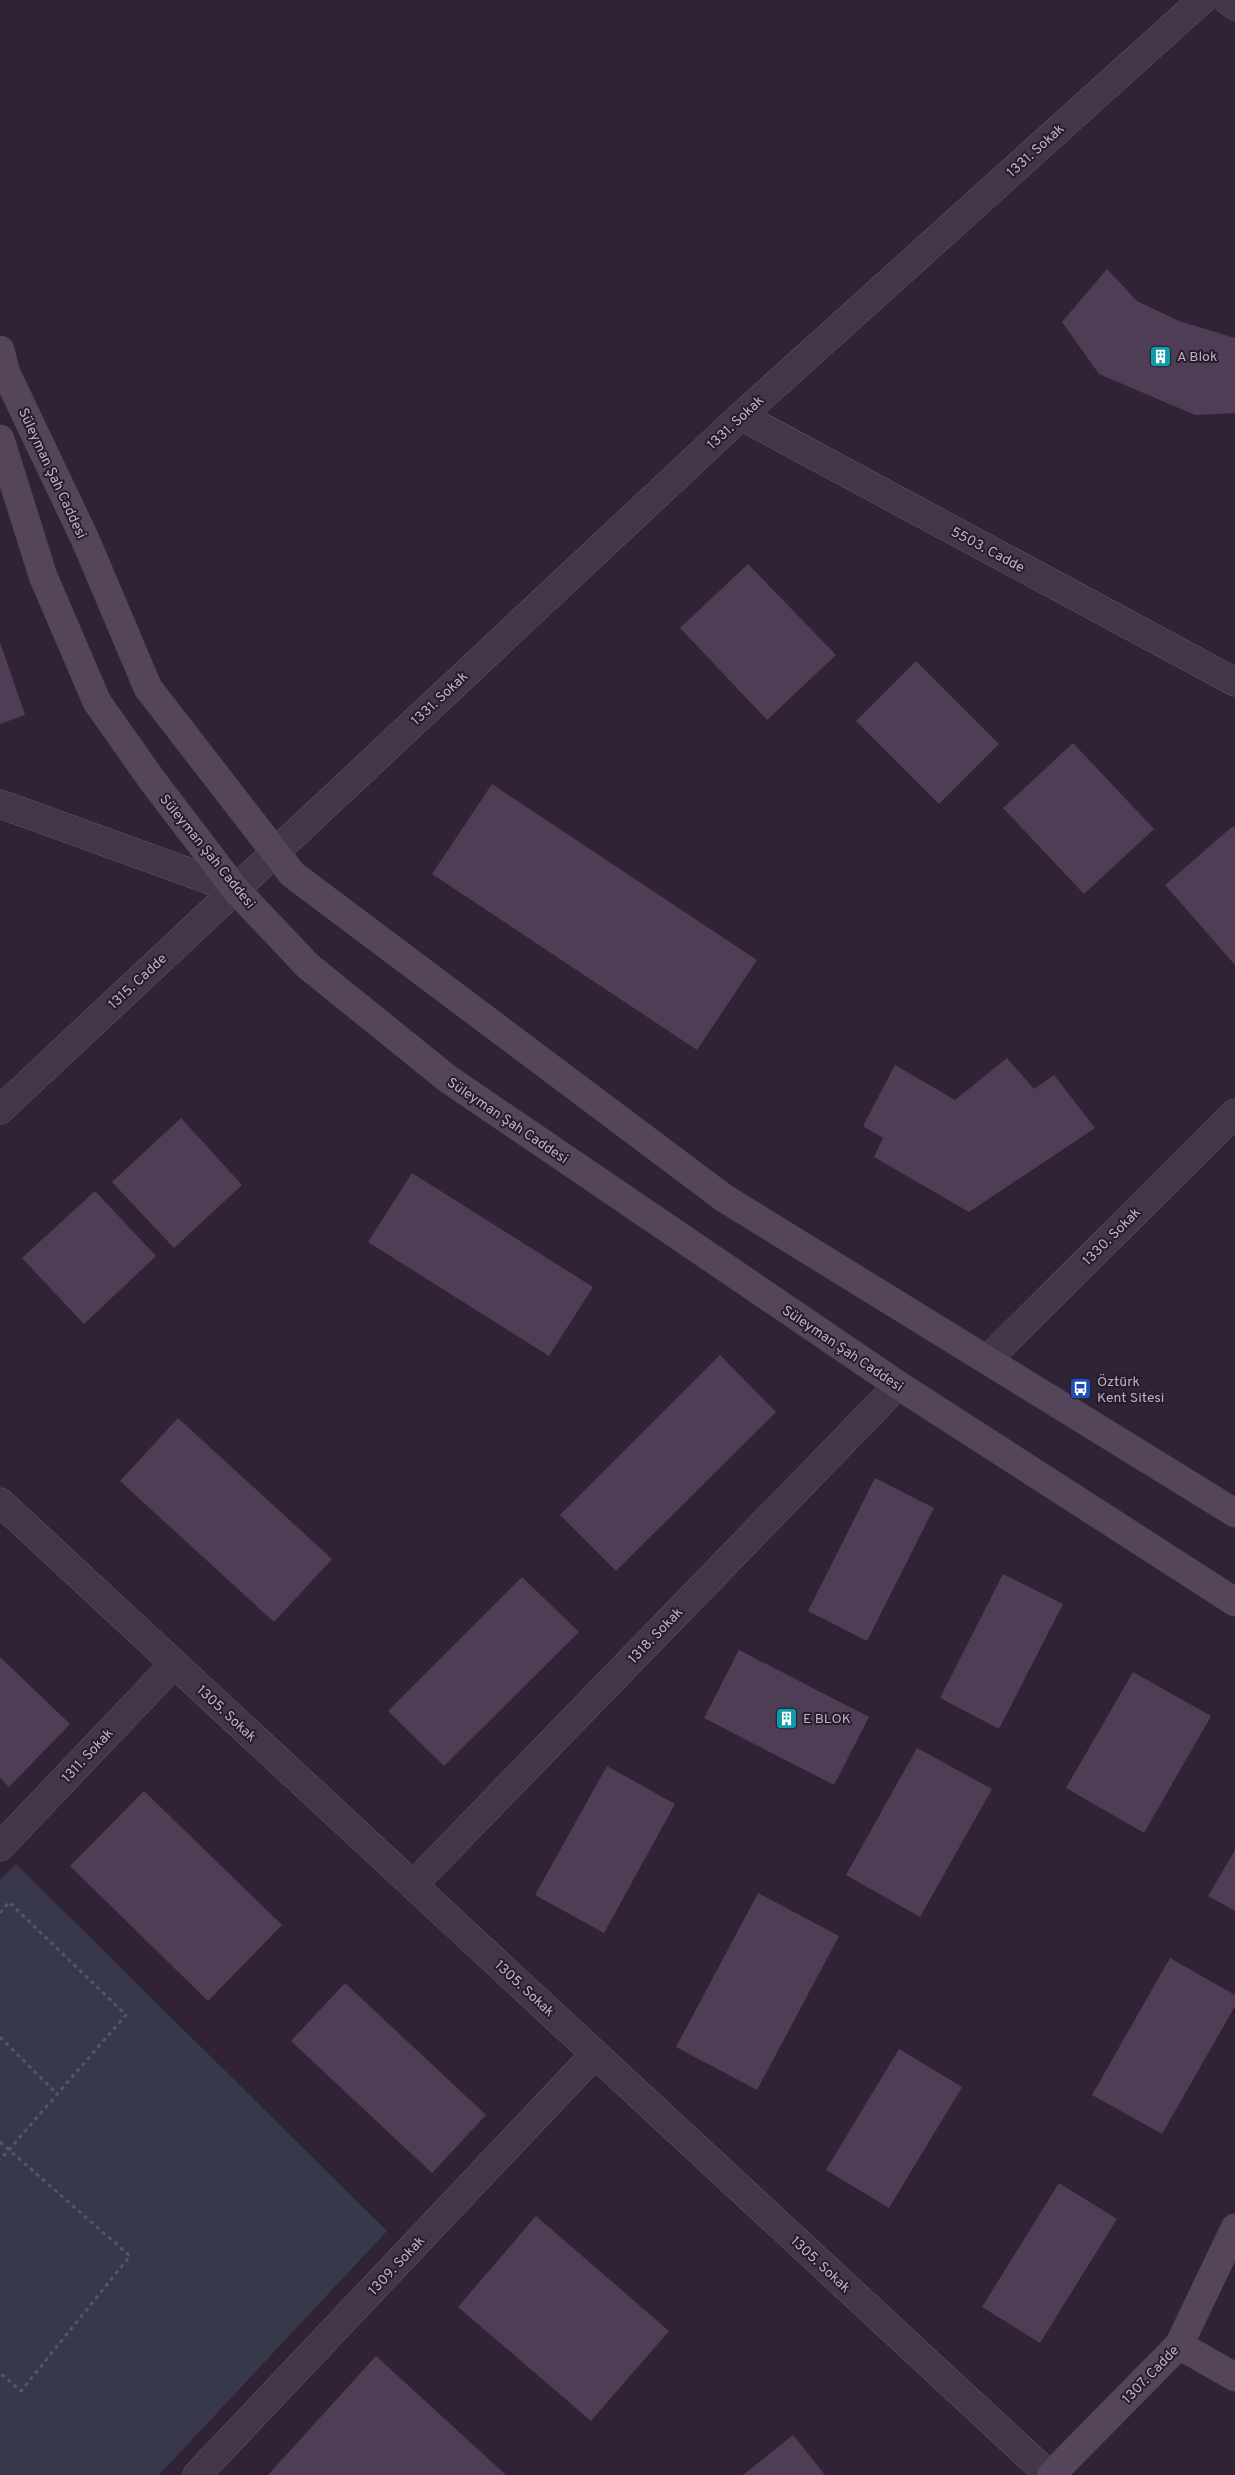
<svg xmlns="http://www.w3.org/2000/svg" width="1235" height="2475" viewBox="0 0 1235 2475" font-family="Overpass,sans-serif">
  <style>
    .green { fill: #37384a }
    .building { fill: #4e3d54 }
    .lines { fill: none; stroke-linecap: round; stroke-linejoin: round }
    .street-casing { stroke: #615565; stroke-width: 29 }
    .secondary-casing { stroke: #4c4050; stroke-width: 29 }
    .path { stroke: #585365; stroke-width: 3; stroke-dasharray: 4 4; stroke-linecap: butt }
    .street { stroke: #433747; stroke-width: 28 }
    .secondary { stroke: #55455a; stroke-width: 28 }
    .labels { text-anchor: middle; stroke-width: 4; stroke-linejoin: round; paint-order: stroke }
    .street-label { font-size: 14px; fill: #bfb2c3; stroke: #281c2c }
    .poi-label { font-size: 14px; fill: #bfb2c3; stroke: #281c2c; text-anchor: start }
  </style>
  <rect width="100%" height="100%" fill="#312336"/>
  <path class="green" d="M16 1864 387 2231 159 2475H0V1880Z"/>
  <g class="building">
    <path d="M1107 269 1137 301 1179 321 1235 338V413L1195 415 1099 374 1062 322Z"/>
    <path d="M748 564 836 655 767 720 680 628Z"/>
    <path d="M0 642 25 715 0 724Z"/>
    <path d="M916 661 999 744 939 804 856 721Z"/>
    <path d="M1073 743 1154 829 1084 894 1003 808Z"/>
    <path d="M492 784 757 960 697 1050 432 874Z"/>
    <path d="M1233 826 1235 828V965L1165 885Z"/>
    <path d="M1007 1058 1034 1089 1054 1075 1095 1128 969 1212 874 1157 883 1138 863 1126 895 1065 955 1100Z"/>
    <path d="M181 1118 242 1185 174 1248 112 1182Z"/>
    <path d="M412 1173 593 1287 549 1356 368 1242Z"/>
    <path d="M95 1191 156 1256 84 1324 22 1258Z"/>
    <path d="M720 1355 776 1412 616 1571 560 1515Z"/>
    <path d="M178 1418 332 1559 274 1622 120 1481Z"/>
    <path d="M875 1478 934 1508 867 1641 808 1611Z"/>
    <path d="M1003 1574 1063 1604 999 1729 940 1698Z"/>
    <path d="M522 1577 579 1632 444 1766 388 1711Z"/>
    <path d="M739 1650 869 1717 834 1785 704 1718Z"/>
    <path d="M0 1657 70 1724 9 1787 0 1778Z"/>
    <path d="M1133 1672 1211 1716 1144 1833 1066 1788Z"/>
    <path d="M917 1748 992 1789 920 1917 846 1875Z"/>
    <path d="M607 1766 675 1804 604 1933 535 1895Z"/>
    <path d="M144 1791 282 1925 208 2001 70 1866Z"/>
    <path d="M1235 1850V1911L1208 1896Z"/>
    <path d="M758 1893 839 1936 757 2090 676 2047Z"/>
    <path d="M1170 1958 1235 1995V2006L1162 2134 1092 2095Z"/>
    <path d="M345 1983 486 2115 432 2173 291 2041Z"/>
    <path d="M899 2049 962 2087 889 2208 826 2170Z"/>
    <path d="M1059 2183 1117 2219 1040 2343 982 2307Z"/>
    <path d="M536 2216 669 2331 591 2421 458 2307Z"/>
    <path d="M376 2356 506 2475H268Z"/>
    <path d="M793 2435 825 2475H743Z"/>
  </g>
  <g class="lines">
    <defs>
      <g id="street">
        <path d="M1227 0 1235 6"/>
        <path d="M741 416 1235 682"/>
        <path d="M0 804 235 889"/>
        <path d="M0 1110 741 416 1202 0"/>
        <path d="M988 1359 1235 1113"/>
        <path d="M0 1502 1049 2475"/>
        <path d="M0 1847 174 1664"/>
        <path d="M413 1885 898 1385"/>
        <path d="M197 2475 595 2054"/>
      </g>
      <g id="secondary">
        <path d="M0 350 6 373 85 539 148 688 292 874 724 1198 1235 1513"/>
        <path d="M0 439 43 576 97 702 152 780 235 889 308 966 448 1079 898 1385 1235 1602"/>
        <path d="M1179 2345 1235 2377"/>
        <path d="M1051 2475 1179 2345 1235 2228"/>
      </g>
    </defs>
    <use href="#street" class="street-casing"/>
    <use href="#secondary" class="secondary-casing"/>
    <g class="path">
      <path d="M0 1913 9 1902 126 2015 0 2160"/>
      <path d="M0 2037 57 2094"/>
      <path d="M0 2142 130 2256 21 2391 0 2373"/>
    </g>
    <use href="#street" class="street"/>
    <use href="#secondary" class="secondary"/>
  </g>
  <defs>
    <symbol id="building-square" viewBox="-11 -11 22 22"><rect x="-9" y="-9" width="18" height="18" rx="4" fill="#0f9aa8" stroke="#281c2c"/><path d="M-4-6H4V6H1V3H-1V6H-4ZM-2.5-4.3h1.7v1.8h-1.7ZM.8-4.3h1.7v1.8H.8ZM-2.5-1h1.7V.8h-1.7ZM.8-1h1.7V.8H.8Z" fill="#fff"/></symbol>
    <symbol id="bus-square" viewBox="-11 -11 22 22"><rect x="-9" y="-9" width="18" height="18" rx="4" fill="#1a4fb4" stroke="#281c2c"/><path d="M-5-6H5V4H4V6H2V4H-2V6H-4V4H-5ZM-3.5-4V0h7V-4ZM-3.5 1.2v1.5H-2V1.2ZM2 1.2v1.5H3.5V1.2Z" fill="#fff"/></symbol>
  </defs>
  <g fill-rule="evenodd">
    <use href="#building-square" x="1148" y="344" width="25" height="25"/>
    <use href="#bus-square" x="1068" y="1376" width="25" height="25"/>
    <use href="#building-square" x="774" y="1706" width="25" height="25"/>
  </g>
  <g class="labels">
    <g class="street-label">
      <text transform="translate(1035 150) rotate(-42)" y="5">1331. Sokak</text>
      <text transform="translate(735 422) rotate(-43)" y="5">1331. Sokak</text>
      <text transform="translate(53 473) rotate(65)" y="5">Süleyman Şah Caddesi</text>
      <text transform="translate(988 549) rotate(28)" y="5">5503. Cadde</text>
      <text transform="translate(439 698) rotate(-43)" y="5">1331. Sokak</text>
      <text transform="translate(208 851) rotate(51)" y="5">Süleyman Şah Caddesi</text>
      <text transform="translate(137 981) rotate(-43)" y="5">1315. Cadde</text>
      <text transform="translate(508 1120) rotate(34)" y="5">Süleyman Şah Caddesi</text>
      <text transform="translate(1111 1236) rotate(-45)" y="5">1330. Sokak</text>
      <text transform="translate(843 1348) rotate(34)" y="5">Süleyman Şah Caddesi</text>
      <text transform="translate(655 1635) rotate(-46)" y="5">1318. Sokak</text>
      <text transform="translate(227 1713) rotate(43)" y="5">1305. Sokak</text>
      <text transform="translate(87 1755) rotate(-47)" y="5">1311. Sokak</text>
      <text transform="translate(525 1988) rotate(43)" y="5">1305. Sokak</text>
      <text transform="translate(821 2264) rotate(43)" y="5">1305. Sokak</text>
      <text transform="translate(396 2265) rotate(-47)" y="5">1309. Sokak</text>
      <text transform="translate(1150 2374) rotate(-46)" y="5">1307. Cadde</text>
    </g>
    <g class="poi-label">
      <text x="1177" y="361">A Blok</text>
      <text x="1097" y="1386">Öztürk<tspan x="1097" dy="16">Kent Sitesi</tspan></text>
      <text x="803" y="1723">E BLOK</text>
    </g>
  </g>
</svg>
